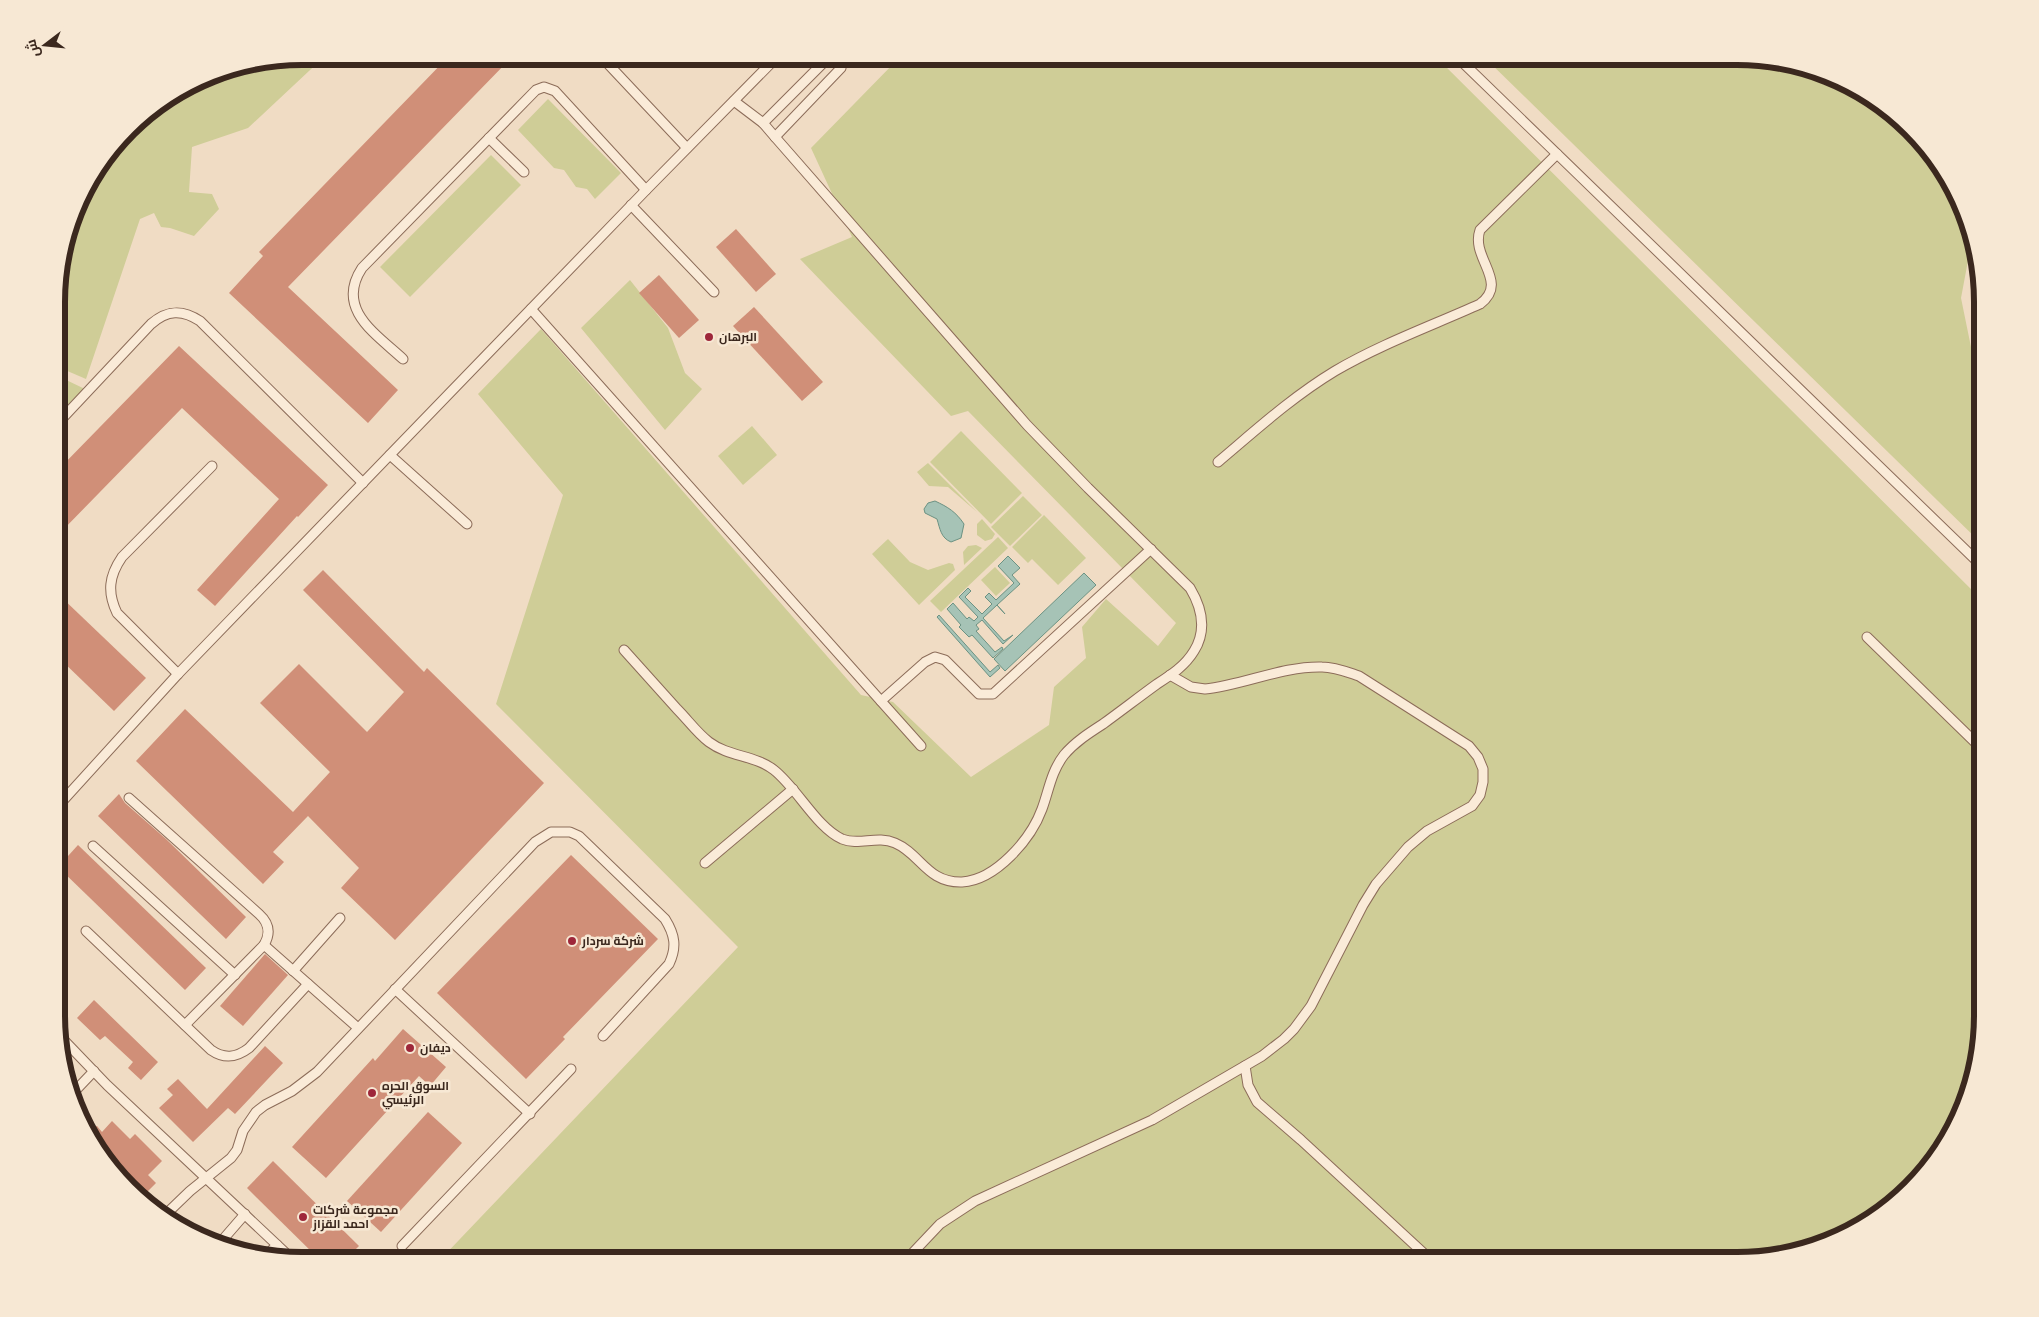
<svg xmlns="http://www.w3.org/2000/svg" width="2039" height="1317" viewBox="0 0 2039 1317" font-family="'IBM Plex Serif',Cairo,serif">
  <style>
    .green { fill: #cfcd97 }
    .water { fill: #a6c3b6; stroke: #6c9283 }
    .building { fill: #d08f78 }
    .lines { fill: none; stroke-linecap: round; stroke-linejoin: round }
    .lane-casing { stroke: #8c6c59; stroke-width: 11 }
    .lane { stroke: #faebd8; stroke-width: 9 }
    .poi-dot { fill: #9e273a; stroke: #f7e8d4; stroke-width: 2 }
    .labels { text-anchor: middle; stroke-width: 5; stroke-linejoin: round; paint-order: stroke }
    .poi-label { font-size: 12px; font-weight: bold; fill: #3b281e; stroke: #f7e8d4; text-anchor: start }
    .rim { fill: none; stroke: #3b281e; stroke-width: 6 }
  </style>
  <rect width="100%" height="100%" fill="#f0dcc4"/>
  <g class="green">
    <path d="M302 56H325L248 128 192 147 189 192 212 194 219 209 194 236 170 228 161 227 154 213 140 219 86 379 58 367V271L82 193 140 118 208 75Z"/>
    <path d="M894 56H1435L1982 600V1030L1970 1094 1941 1152 1899 1199 1859 1228 1801 1252 1752 1260 439 1261 738 947 496 704 563 495 478 394 541 329 861 695 893 702 971 777 1049 725 1054 687 1086 658 1082 627 1106 599 1158 646 1176 623 968 411 951 416 800 259 852 237 811 148 897 60Z"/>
    <path d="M1483 56H1737L1815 69 1874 98 1921 140 1950 180 1973 234 1961 298 1982 401V544Z"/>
    <path d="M548 99 621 173 595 199 587 189 576 187 564 170 554 168 518 130Z"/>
    <path d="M491 155 521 185 410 297 380 267Z"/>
    <path d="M630 280 668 328 685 373 702 389 665 430 581 328Z"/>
    <path d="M58 376 89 391 58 424Z"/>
    <path d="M752 426 777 455 743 485 718 456Z"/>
    <path d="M961 431 1022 493 991 524 930 462Z"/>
    <path d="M928 463 977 512 948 487 929 486 917 472Z"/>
    <path d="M1023 496 1042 515 1010 546 991 527Z"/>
    <path d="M1044 515 1086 558 1058 585 1032 559 1028 563 1012 547Z"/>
    <path d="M982 519 995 534 992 539 985 541 977 535V524Z"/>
    <path d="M998 537 1008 548 941 612 930 601Z"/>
    <path d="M888 539 910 562 928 570 949 563 953 564 955 570 919 605 872 554Z"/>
    <path d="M976 545 982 548 964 565 963 552 968 546Z"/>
    <path d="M995 567 1010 583 996 596 981 580Z"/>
  </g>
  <g class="water">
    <path d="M935 501C948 507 956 512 964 524L961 538 951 542C941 538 940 529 937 519L925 513 924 509 928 503Z"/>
    <path d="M1008 556 1020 568 1012 575 1020 584 997 605 1005 614 997 605 983 618 1004 641 1013 635 1003 644 982 620 976 625 979 629 976 631 995 652 1002 647 1003 649 993 658 972 635 969 637 959 627 961 625 947 609 953 603 967 619 969 617 974 621 978 617 959 597 968 588 971 591 965 597 982 614 992 604 985 597 989 593 996 600 1014 583 998 566Z"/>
    <path d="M1084 573 1096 585 1005 671 994 659Z"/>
    <path d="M939 615 990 672 998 665 1000 668 990 677 937 617Z"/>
  </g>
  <g class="building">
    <path d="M449 56H513L288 287 398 390 368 423 229 293 263 256 259 252Z"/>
    <path d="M736 229 776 274 756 292 716 247Z"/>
    <path d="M659 275 699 320 679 338 639 293Z"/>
    <path d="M754 307 823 382 802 401 733 326Z"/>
    <path d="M179 346 328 485 298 517 297 516 215 606 197 590 279 499 182 408 58 535V470Z"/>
    <path d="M323 570 424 672 427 668 544 783 395 940 341 888 359 868 308 816 273 852 284 862 263 884 136 761 185 709 293 812 330 772 260 703 299 664 367 732 404 692 303 590Z"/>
    <path d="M58 594 146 678 114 711 58 657Z"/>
    <path d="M119 794 125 803 166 839 246 917 226 939 98 816Z"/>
    <path d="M78 845 206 968 185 990 58 867Z"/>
    <path d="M571 855 658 939 563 1037 565 1039 526 1079 437 993Z"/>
    <path d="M265 954 288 975 243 1026 220 1006Z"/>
    <path d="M94 1000 158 1062 141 1080 128 1068 133 1062 105 1036 100 1040 77 1018Z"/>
    <path d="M403 1029 446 1067 430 1086 419 1076 326 1178 292 1147 373 1058 375 1061Z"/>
    <path d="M265 1046 283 1063 235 1114 228 1108 193 1142 159 1108 173 1095 167 1089 178 1079 207 1109Z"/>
    <path d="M428 1112 462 1143 381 1232 347 1201Z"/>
    <path d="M112 1121 130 1139 135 1134 162 1161 148 1175 156 1183 143 1196 89 1138 86 1129 97 1126 102 1132Z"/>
    <path d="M273 1161 359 1246 344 1261H321L247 1188Z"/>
  </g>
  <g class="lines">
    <defs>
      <g id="lane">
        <path d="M1456 56 1982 566"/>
        <path d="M609 65 687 148"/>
        <path d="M763 123 830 56"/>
        <path d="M775 137 841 68 842 61 837 56"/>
        <path d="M489 138 524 172"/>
        <path d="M631 205 714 292"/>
        <path d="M1982 293V333"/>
        <path d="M531 309 921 746"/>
        <path d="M403 359C376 334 335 309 362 268L536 90 544 87 555 91 646 190"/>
        <path d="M58 423 151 324C167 310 182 309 200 321L363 483"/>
        <path d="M390 455 467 524"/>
        <path d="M1218 462C1256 430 1292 397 1335 371 1381 344 1431 326 1480 304 1510 282 1470 258 1480 230L1557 154"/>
        <path d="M1867 637 1982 749"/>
        <path d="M624 650C642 670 660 690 677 709 688 720 697 733 709 742 729 757 755 755 774 770 797 788 817 828 842 839 859 846 877 835 895 843 921 854 927 883 962 882 996 880 1031 839 1042 809 1049 790 1051 772 1064 755 1075 742 1089 733 1103 724 1121 711 1139 697 1157 684 1171 675 1185 666 1194 651 1207 630 1202 608 1190 588L1088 488 1027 425 775 137 763 123 734 101"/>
        <path d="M178 674 117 613C107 592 109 576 122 557L212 466"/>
        <path d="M881 701 925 662 935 657 945 660 979 694H993L1151 549"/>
        <path d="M58 716 62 720"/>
        <path d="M129 798 259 914C269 923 271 933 264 945L185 1025"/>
        <path d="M58 806 178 674 646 190 778 56"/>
        <path d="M93 846 235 975"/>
        <path d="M705 863 793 789"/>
        <path d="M86 931 211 1050C224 1059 236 1058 249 1048L308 984"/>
        <path d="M264 945 358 1028"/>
        <path d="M293 971 340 918"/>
        <path d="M395 989 530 1114"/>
        <path d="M58 1034 107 1085 292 1259"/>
        <path d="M1245 1066 1248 1085 1257 1102 1301 1140 1431 1260"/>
        <path d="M74 1092 94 1071"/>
        <path d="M163 1217 190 1191 231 1158 237 1150 243 1131 256 1112 265 1105 292 1091 317 1072 535 842 551 832H570L579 836 665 919C675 935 677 947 669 964L603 1036"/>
        <path d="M219 1244 245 1214"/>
        <path d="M402 1246 571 1069"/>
        <path d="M267 1255 277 1245"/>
        <path d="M381 1261 384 1258"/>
        <path d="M905 1261 940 1224 975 1201 1152 1120 1262 1056 1284 1039 1294 1029 1311 1006 1363 905 1376 884 1408 847 1427 831 1472 806 1480 795 1483 782V769L1478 757 1469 746 1359 676C1347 672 1335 667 1322 667 1282 666 1244 685 1205 689L1191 687 1170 675"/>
      </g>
    </defs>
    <use href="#lane" class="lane-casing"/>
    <use href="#lane" class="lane"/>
  </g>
  <g class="poi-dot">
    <circle cx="709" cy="337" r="5"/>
    <circle cx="572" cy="941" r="5"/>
    <circle cx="410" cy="1048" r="5"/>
    <circle cx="372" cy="1093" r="5"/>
    <circle cx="303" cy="1217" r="5"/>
  </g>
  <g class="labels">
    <g class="poi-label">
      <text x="719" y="341">البرهان</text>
      <text x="582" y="945">شركة سردار</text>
      <text x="420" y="1052">ديفان</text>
      <text x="382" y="1090">السوق الحره<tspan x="382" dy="14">الرئيسي</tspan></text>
      <text x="313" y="1214">مجموعة شركات<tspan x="313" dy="14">احمد القزاز</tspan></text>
    </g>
  </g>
  <path d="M0 0H2039V1317H0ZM302 65H1737A237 237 0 0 1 1974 302V1015A237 237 0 0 1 1737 1252H302A237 237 0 0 1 65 1015V302A237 237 0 0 1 302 65Z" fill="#f7e8d4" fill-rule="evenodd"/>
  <path class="rim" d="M302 65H1737A237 237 0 0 1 1974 302V1015A237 237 0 0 1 1737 1252H302A237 237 0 0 1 65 1015V302A237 237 0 0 1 302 65Z"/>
  <g transform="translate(45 45) rotate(254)" stroke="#f7e8d4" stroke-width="4" paint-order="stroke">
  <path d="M0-4L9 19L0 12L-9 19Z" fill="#3b281e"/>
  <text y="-8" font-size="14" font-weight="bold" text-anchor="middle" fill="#3b281e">ش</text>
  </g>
</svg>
